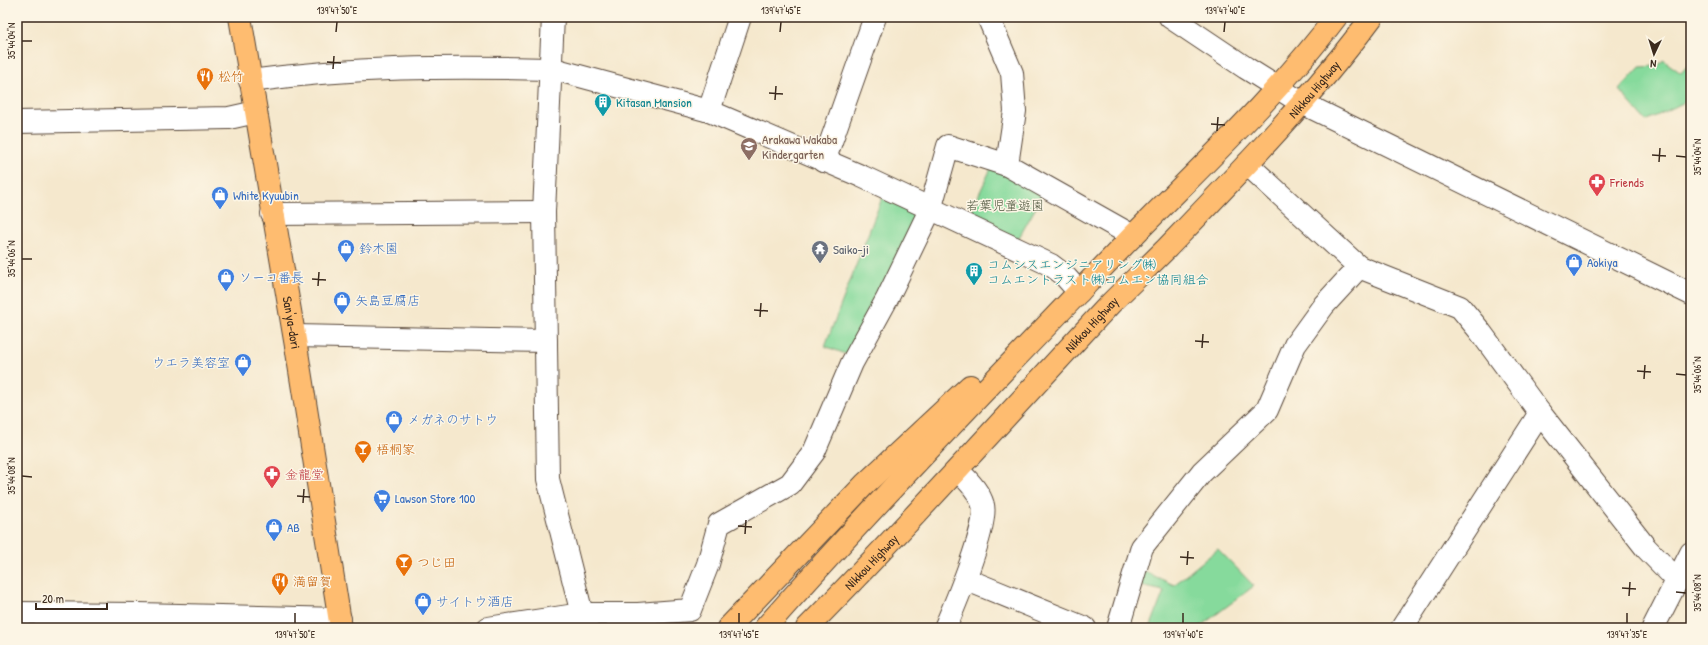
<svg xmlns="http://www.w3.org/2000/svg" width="1708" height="645" viewBox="0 0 1708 645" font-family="'Patrick Hand','Klee One',sans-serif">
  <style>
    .green { fill: #86da9c; stroke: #60825d }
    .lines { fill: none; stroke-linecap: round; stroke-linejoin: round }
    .minor-casing { stroke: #574638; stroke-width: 24 }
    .major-casing { stroke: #574638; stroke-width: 24 }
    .highway-casing { stroke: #574638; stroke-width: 24 }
    .minor { stroke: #fff; stroke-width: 22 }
    .major { stroke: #febc70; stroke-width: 22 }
    .highway { stroke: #febc70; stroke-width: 22 }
    .ticks { fill: none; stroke: #3b2a1e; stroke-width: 1.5 }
    .labels { text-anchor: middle; stroke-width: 3; stroke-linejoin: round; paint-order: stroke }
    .food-label { font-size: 13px; fill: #c56008; stroke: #fcf5e5; text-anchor: start }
    .street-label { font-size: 13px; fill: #3b2a1e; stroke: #fcf5e5 }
    .culture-label { font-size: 13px; fill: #0d838f; stroke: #fcf5e5; text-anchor: start }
    .education-label { font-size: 13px; fill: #785e54; stroke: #fcf5e5; text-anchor: start }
    .health-label { font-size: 13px; fill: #be3a42; stroke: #fcf5e5; text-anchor: start }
    .shop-label { font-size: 13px; fill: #366cbe; stroke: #fcf5e5; text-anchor: start }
    .park-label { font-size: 13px; fill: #4e563e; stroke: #fcf5e5 }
    .worship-label { font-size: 13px; fill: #5b616d; stroke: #fcf5e5; text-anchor: start }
    .neatline { fill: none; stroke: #3b2a1e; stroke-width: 1.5 }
    .ticks-label { font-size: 10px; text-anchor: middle; fill: #3b2a1e }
  </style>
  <rect width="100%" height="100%" fill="#fcf5e5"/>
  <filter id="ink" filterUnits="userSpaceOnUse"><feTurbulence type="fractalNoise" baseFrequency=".025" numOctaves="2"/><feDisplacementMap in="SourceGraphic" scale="8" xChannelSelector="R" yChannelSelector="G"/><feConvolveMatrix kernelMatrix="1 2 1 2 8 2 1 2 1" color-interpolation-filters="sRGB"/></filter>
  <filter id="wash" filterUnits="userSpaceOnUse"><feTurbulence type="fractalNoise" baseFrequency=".012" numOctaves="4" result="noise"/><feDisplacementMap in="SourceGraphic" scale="16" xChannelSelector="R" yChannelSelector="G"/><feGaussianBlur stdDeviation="0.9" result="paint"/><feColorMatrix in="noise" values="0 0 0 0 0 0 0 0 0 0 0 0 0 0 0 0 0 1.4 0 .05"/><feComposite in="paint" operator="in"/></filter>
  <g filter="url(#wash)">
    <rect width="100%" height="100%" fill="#f5e8cd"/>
    <g class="green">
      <path d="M1663 60 1681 73 1691 62V99L1646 121 1619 90 1640 67 1658 66Z"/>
      <path d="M992 166 1044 193 1017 241 968 218Z"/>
      <path d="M882 198 920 216 848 355 825 346Z"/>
      <path d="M1218 549 1254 586 1198 628H1150L1164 591 1137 585 1141 570 1174 585Z"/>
    </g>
  </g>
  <g filter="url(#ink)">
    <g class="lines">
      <defs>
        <g id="minor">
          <path d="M553 17 544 212 548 479 582 614"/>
          <path d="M988 17 1012 73 1015 111 1007 165"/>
          <path d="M1170 17 1246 68 1302 103 1691 294"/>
          <path d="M250 81C350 67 451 66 551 69L561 71 709 111 861 176 1051 265 1063 274 1079 292"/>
          <path d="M709 111 740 17"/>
          <path d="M17 122 229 118 256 112"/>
          <path d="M823 161 828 150 875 17"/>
          <path d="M272 214 544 212"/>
          <path d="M1359 267 1460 307 1479 330 1540 413 1646 548 1678 581"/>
          <path d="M295 336 546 341"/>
          <path d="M965 579 1085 628"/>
          <path d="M17 613 139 614 340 619"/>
          <path d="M488 628 582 614H638L690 610 708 564 719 524 790 484 814 452 852 363 887 299 930 210 948 146 1007 165 1133 236"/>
          <path d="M945 628C954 607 989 524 983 505 979 491 968 480 958 471"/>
          <path d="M1118 628 1142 547 1202 472 1267 410 1295 345 1324 305 1359 267 1247 164"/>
          <path d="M1402 628 1540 413"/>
          <path d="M1653 628 1691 553"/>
        </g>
        <g id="major">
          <path id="s1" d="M240 17 297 352 341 628"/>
        </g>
        <g id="highway">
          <path d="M728 628 865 484 970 386"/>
          <path d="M765 628C882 496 1005 369 1127 242 1198 169 1274 99 1336 17"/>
          <path id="s2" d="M807 628C911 523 1009 412 1110 304 1129 285 1148 267 1167 248 1238 174 1311 99 1372 17"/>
        </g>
      </defs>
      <use href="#minor" class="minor-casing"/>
      <use href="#major" class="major-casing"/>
      <use href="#highway" class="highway-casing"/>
      <use href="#minor" class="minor"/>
      <use href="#major" class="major"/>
      <use href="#highway" class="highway"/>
    </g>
  </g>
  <path class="ticks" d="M336 32 337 22M780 32 781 22M1224 32 1225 22M22 41H32M327 62 341 63M333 69 334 56M769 93 783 94M775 100 776 86M1211 124 1225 125M1217 131 1218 117M1652 155 1666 156M1676 156 1686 157M1659 162 1660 148M22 259H32M312 279 326 280M318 286 319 272M754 310 768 311M760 317 761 303M1195 341 1209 342M1202 348 1203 334M1637 371 1651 372M1676 374 1686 375M1644 379 1645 365M22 476 32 477M297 496 310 497M303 503 304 489M738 526 752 527M745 534 746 520M1180 557 1194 558M1187 565 1188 551M1622 588 1636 589M1676 592 1686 593M1629 596 1630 582M295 623V613M739 623V613M1183 623V613M1627 623V613"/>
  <defs>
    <symbol id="restaurant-pin" viewBox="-11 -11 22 30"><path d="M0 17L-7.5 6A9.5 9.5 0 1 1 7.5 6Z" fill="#e8710a" stroke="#fcf5e5"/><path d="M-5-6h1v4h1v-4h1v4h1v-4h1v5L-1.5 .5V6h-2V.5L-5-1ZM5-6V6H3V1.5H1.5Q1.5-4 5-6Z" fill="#fff"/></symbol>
    <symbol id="building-pin" viewBox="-11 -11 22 30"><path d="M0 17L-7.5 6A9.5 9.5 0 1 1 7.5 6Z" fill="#0f9aa8" stroke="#fcf5e5"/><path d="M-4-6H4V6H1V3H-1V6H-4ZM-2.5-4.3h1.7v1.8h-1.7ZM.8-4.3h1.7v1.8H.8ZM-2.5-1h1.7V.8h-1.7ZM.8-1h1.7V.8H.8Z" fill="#fff"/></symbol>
    <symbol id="school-pin" viewBox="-11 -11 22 30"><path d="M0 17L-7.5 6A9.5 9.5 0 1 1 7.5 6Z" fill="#8d6e63" stroke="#fcf5e5"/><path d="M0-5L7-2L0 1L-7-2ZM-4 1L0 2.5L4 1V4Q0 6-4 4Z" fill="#fff"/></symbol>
    <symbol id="pharmacy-pin" viewBox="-11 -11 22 30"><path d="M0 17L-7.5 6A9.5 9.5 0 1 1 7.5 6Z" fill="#e0444e" stroke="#fcf5e5"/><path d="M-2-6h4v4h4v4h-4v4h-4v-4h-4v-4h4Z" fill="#fff"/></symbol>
    <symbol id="shop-pin" viewBox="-11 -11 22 30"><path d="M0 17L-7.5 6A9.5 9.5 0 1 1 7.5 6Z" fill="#3f7fe0" stroke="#fcf5e5"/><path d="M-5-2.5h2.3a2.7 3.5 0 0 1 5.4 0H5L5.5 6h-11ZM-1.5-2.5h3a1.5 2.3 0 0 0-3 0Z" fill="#fff"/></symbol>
    <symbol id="temple-pin" viewBox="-11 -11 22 30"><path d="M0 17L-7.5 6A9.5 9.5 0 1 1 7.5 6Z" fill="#6b7280" stroke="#fcf5e5"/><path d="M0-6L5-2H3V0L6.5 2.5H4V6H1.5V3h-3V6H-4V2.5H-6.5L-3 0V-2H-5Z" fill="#fff"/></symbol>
    <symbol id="bar-pin" viewBox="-11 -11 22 30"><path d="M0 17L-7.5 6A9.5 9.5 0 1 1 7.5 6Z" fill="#e8710a" stroke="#fcf5e5"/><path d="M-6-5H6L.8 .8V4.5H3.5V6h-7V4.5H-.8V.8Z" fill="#fff"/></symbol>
    <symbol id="supermarket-pin" viewBox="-11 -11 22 30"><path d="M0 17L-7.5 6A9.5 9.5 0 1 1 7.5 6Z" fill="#3f7fe0" stroke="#fcf5e5"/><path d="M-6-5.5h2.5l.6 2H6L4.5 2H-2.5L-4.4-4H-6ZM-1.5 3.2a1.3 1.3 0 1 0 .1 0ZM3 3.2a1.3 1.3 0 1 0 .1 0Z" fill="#fff"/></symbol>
  </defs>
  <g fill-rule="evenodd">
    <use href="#restaurant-pin" x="195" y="66" width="20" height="27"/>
    <use href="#building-pin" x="593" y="92" width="20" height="27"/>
    <use href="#school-pin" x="739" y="136" width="20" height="27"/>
    <use href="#pharmacy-pin" x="1587" y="172" width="20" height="27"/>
    <use href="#shop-pin" x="210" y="185" width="20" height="27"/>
    <use href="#shop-pin" x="336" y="238" width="20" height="27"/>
    <use href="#temple-pin" x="810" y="239" width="20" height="27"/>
    <use href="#shop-pin" x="1564" y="252" width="20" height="27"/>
    <use href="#building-pin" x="964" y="261" width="20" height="27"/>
    <use href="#shop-pin" x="216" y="267" width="20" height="27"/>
    <use href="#shop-pin" x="332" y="290" width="20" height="27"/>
    <use href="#shop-pin" x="233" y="352" width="20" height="27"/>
    <use href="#shop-pin" x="384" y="409" width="20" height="27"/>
    <use href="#bar-pin" x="353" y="439" width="20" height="27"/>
    <use href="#pharmacy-pin" x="262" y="464" width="20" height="27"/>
    <use href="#supermarket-pin" x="372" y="488" width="20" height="27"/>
    <use href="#shop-pin" x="264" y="517" width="20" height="27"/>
    <use href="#bar-pin" x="394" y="552" width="20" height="27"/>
    <use href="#restaurant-pin" x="270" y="571" width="20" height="27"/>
    <use href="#shop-pin" x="413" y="591" width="20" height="27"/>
  </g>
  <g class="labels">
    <g class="food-label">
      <text x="218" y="81">松竹</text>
      <text x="376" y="454">梧桐家</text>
      <text x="417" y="567">つじ田</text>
      <text x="293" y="586">満留賀</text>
    </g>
    <g class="street-label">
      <text dy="5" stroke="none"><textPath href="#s2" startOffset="740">Nikkou Highway</textPath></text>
      <text dy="5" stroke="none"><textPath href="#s1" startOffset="310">San'ya-dori</textPath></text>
      <text dy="5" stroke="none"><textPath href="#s2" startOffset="416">Nikkou Highway</textPath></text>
      <text dy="5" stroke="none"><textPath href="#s2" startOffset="92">Nikkou Highway</textPath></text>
    </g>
    <g class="culture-label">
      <text x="616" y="107">Kitasan Mansion</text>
      <text x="987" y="269">コムシスエンジニアリング㈱<tspan x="987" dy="15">コムエントラスト㈱コムエン協同組合</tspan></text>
    </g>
    <g class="education-label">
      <text x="762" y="144">Arakawa Wakaba<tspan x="762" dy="15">Kindergarten</tspan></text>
    </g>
    <g class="health-label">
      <text x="1610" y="187">Friends</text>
      <text x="285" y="479">金龍堂</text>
    </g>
    <g class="shop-label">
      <text x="233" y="200">White Kyuubin</text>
      <text x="359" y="253">鈴木園</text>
      <text x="1587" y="267">Aokiya</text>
      <text x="239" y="282">ソーコ番長</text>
      <text x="355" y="305">矢島豆腐店</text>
      <text x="230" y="367" text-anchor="end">ウエラ美容室</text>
      <text x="407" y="424">メガネのサトウ</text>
      <text x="395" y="503">Lawson Store 100</text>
      <text x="287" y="532">AB</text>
      <text x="436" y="606">サイトウ酒店</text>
    </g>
    <g class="park-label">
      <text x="1005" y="210">若葉児童遊園</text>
    </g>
    <g class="worship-label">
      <text x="833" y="254">Saiko-ji</text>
    </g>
  </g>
  <rect width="1708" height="645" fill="none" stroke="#fcf5e5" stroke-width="44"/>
  <g transform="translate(1654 54) rotate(184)" stroke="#fcf5e5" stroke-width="3" paint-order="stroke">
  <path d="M0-3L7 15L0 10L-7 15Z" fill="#3b2a1e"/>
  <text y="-6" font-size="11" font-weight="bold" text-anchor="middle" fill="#3b2a1e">N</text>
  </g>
  <path d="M36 603v6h71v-6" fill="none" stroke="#3b2a1e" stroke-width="2"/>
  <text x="42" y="603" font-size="12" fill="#3b2a1e" stroke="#fcf5e5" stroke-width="3" paint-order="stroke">20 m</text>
  <rect x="22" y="22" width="1664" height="601" class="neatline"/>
  <g class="ticks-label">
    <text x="337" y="14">139°47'50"E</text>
    <text x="781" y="14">139°47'45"E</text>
    <text x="1225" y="14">139°47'40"E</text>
    <text transform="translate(11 41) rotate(-90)" y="4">35°44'04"N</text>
    <text transform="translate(1697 157) rotate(-90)" y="4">35°44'04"N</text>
    <text transform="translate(11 259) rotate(-90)" y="4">35°44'06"N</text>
    <text transform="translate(1697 375) rotate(-90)" y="4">35°44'06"N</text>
    <text transform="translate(11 476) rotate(-90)" y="4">35°44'08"N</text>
    <text transform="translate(1697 593) rotate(-90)" y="4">35°44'08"N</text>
    <text x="295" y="638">139°47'50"E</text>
    <text x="739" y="638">139°47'45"E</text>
    <text x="1183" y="638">139°47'40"E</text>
    <text x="1627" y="638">139°47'35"E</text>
  </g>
</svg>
